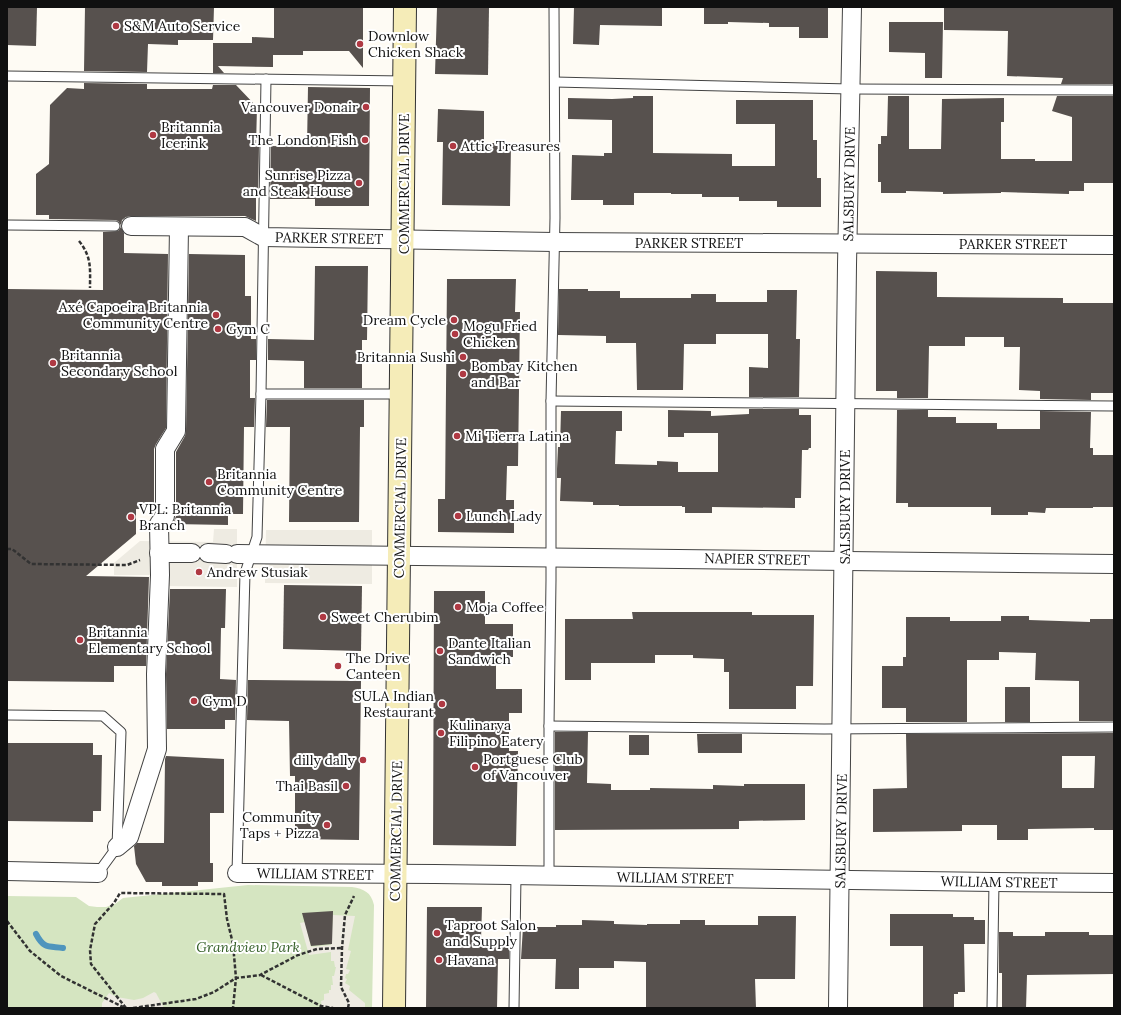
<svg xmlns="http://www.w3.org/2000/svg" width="1121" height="1015" viewBox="0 0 1121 1015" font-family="Lora,serif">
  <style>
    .green { fill: #d5e5c1 }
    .plaza { fill: #eeebe2 }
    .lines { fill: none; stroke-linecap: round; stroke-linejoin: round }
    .stream { stroke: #4f95bd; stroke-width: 6 }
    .building { fill: #57514e; fill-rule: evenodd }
    .lane-casing { stroke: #434343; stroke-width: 11 }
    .street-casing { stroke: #434343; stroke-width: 20 }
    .secondary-casing { stroke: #323232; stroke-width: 24 }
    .path { stroke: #323232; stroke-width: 2.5; stroke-dasharray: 4 2; stroke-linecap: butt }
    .lane { stroke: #fff; stroke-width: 9 }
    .street { stroke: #fff; stroke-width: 18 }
    .secondary { stroke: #f5ecb8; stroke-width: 22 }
    .poi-dot { fill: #af3943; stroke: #fff; stroke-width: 1.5 }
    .labels { text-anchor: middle; stroke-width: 4; stroke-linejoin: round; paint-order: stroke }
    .poi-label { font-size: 14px; fill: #101010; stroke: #fff; text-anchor: start }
    .street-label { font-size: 14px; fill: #101010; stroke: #fff }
    .park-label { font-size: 14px; font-style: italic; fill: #356028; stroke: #fff }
  </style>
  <rect width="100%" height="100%" fill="#fefbf4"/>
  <path class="green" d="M248 885 352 887C364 889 371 892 374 905L372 1008H7V896L76 897 89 906 97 907H106L115 904 123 898Z"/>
  <g class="plaza">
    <path d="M214 529H237V587L167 586V575H114V563L140 541 213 542Z"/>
    <path d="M266 530H372V584L265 583Z"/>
    <path d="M333 915 355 916 348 950 351 951 346 969 350 970 348 974H346L345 978 347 979 345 983 350 986 349 990 365 1003V1008H322L321 1001 324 1000V994L329 993V990H331V985H333L332 976H334L336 967H335L334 961H331V952L309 955 300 923 305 922 311 947 331 945Z"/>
    <path d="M154 992 156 993 164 1008H102V1003L109 993 117 997 134 1000 143 998Z"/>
  </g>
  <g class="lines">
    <path class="stream" d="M36 934C44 949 48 946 63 948"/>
  </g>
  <g class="building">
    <path d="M7 7H37L36 46 7 45Z"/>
    <path d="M85 7H214L213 40H178V45L148 44 147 72 84 71Z"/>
    <path d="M274 7H363V68L349 51H303V55H273V67L218 66 224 73H213V43H252V37L274 38Z"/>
    <path d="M437 7H489L488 75 435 74Z"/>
    <path d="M574 7H662V26L600 25 599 45 573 44Z"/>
    <path d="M704 7H828V38H799V27H769V23L728 22V24H704Z"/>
    <path d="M944 7H1114V84H1061L1063 78 1007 76 1008 31 944 30Z"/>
    <path d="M889 22H943L942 78H925V53L889 52Z"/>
    <path d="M84 83 147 84V89H212L213 85H236L257 107 256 146H259L258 198H256V221L245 216H131L126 217 122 220 121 225 118 221 115 220 49 219V215H36V174L49 164 50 105 67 88 84 89Z"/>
    <path d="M308 87 370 88 369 206H315V199H270L271 146 307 147Z"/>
    <path d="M633 96H653V153L732 154V166H775V124H736V100H813V140H817V178H821V207H777V201H739V197H702V194H671V193H634V205H603V200H571L572 155 604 156V153H612V120L568 119V98L612 99 633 98Z"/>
    <path d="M888 96H909V149H941L942 99 1004 98V122H1001V159H1035V161H1072V117L1052 111 1057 96H1114V183H1084V191H1069V194L1001 192V193L943 194V192L906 191V193H881V182H878V144H881V136H887Z"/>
    <path d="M438 109 484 111V143H511L510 206 442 205 443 142H437Z"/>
    <path d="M121 227 124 233V253L168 254 166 428 156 444 154 449V509H136V534L86 576 149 577 146 666H114V682L7 681V289L103 290V232L118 231Z"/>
    <path d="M189 254 245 255V296H251V339H256V360H250V398H255L254 427H244L243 514H228V525L173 524 176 516V452L185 436 186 431Z"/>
    <path d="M315 266H368L367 340H362V388H304V361L268 360V339L314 340Z"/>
    <path d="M876 271 937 272V297L1063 298V303H1114V393H1091V400L1040 399V391L1019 390 1020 347H1004V337H965V346H929L928 398H897V391H876Z"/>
    <path d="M447 279H516L515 312H520L518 466H507L506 500H514V533L438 532V499H445Z"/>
    <path d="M559 289H588V291H620V298H691V294H716V302H767V290H797L796 339H800L799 397H749V367L768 368V334H716V344H684L683 390H637L636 343H606V336L558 335Z"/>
    <path d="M267 400H364V427H360L359 522H289L290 427H266Z"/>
    <path d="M749 409H799V415H811V448H809L808 450H802L801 498H795V508L712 507V513H685V507H682V506H619V505H593V502L560 501 561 478H557V469L558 447H560L561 411H622V431H616L615 464 657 465V461L678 462V472H718V433H684V437H668V410L711 411V416L749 414Z"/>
    <path d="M897 410H928V417H956V423H997V429H1040V411L1091 412 1090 448H1093V455H1114V507H1093V508H1046L1045 513 1028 512V515H991V507H908V503H896Z"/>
    <path d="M284 585 362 586 361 651 283 649Z"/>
    <path d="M170 589H226L225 628H221L220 679 236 680 235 720H225V729H167L166 674Z"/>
    <path d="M434 591H485V624H513V657H496V689H522V713H509V751H518L516 846 433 845Z"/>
    <path d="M632 612H752V615H814L813 686H796V709H729V672H724V659L693 658V655H655V663H591V680H565V619H633Z"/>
    <path d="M1001 616H1029V620L1090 622V619H1114V721H1079V681L1035 680 1036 653 999 652V660H967V722H906V708H882V666H903V657H906V617H950V621H1001Z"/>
    <path d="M248 680 361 681 359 840 295 839V776H290L289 721 247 720Z"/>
    <rect x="1005" y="687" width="25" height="35"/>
    <path d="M555 732H588L587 783 611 784V790H650V788L713 789V785L744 786V784H805V820L739 821V829L555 830Z"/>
    <path d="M1114 733V830H1094V828L1028 829V840H997V825H962V831L873 832V789L907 788 906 734ZM1062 756H1095L1094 788H1062Z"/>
    <path d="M697 734H742V753H698Z"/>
    <rect x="629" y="735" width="20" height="20"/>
    <path d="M7 743H93V755H102L101 811H93V822L7 821Z"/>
    <path d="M166 756 224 759V813H210V863H213V882H198V886H162V882H146L136 864 134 846 137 843H164L165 759Z"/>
    <path d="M427 907H482L481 940 509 941V959H498L497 1008H426Z"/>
    <path d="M333 911 332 944 311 946 302 913Z"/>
    <path d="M890 914H953V917H974V920H985V944H964L965 992H958V994H954V1008H923V946H890Z"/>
    <path d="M758 916H796L795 979H755L756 1008H646V962L614 961V968H579V989H555L556 959H521L523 927H556V925H582V920L614 921V924L647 925V924H680V920H705V925H758Z"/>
    <path d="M999 932H1013V936H1045V932H1089V935H1114V974L1027 975 1026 1008H1002V973H999Z"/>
  </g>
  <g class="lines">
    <defs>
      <g id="lane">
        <path d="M7 76 405 81"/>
        <path d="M555 82 851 89 1114 90"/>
        <path d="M7 225 115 226"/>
        <path d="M261 394H402"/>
        <path d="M551 401 1114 406"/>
        <path d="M7 715 103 716 121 732 117 847 98 873"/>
        <path d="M549 726 824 729 1114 727"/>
        <path d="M237 873 245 573 257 537 261 394 266 79"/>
        <path d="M549 876V726L551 580V401L555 218 554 7"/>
        <path d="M514 1008 516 876"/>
        <path d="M992 1008 994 882"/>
      </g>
      <g id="street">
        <path d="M131 226 245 227 263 237 554 242 1114 245"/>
        <path d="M159 553H192"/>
        <path d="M208 553 226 554"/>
        <path d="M237 554 1114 564"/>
        <path d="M117 847 129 837 157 749 156 674 160 575 159 524 165 516V449L176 431 179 227"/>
        <path d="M7 871 98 873"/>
        <path d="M237 873 435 874 994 882 1114 883"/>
        <path d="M838 1008 847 265 852 7"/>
      </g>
      <path id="secondary" d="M394 1008 405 7"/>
    </defs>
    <use href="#lane" class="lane-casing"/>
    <use href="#street" class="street-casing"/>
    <use href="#secondary" class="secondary-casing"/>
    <g class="path">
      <path d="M79 241C92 257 90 269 90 288"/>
      <path d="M7 549H12L31 564 127 565 140 560"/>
      <path d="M7 921 30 951 61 976 125 1008"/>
      <path d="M261 975 321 1006 333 1008"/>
      <path d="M126 1008 91 964 90 950 95 924 114 903 120 893 224 894 227 919 233 944 236 978 233 1008"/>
      <path d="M133 1008 196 999 214 992 236 978 260 975 298 955 317 949 342 948"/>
      <path d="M348 1008 349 1003 341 987 342 948 345 915 354 896"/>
    </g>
    <use href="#lane" class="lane"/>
    <use href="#street" class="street"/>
    <use href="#secondary" class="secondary"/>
  </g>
  <g class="poi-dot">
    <circle cx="116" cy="26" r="4"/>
    <circle cx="360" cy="44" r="4"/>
    <circle cx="366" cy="107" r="4"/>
    <circle cx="153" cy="135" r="4"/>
    <circle cx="365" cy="140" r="4"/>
    <circle cx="453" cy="146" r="4"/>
    <circle cx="359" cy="183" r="4"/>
    <circle cx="216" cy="315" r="4"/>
    <circle cx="454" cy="320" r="4"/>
    <circle cx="218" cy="329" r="4"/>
    <circle cx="455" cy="334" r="4"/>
    <circle cx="463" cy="357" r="4"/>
    <circle cx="53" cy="363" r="4"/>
    <circle cx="463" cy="374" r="4"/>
    <circle cx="457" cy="436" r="4"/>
    <circle cx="209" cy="482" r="4"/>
    <circle cx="458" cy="516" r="4"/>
    <circle cx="131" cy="517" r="4"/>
    <circle cx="199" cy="572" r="4"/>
    <circle cx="458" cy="607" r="4"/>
    <circle cx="323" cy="617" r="4"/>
    <circle cx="80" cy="640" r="4"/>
    <circle cx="440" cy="651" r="4"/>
    <circle cx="338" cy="666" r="4"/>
    <circle cx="194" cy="701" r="4"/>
    <circle cx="442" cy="704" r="4"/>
    <circle cx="441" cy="733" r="4"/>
    <circle cx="363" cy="760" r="4"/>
    <circle cx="475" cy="767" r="4"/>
    <circle cx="346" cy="786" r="4"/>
    <circle cx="327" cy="825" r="4"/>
    <circle cx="437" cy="933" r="4"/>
    <circle cx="439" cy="960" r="4"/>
  </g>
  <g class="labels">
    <g class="poi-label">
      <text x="124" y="31">S&amp;M Auto Service</text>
      <text x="368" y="41">Downlow<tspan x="368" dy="16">Chicken Shack</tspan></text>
      <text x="358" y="112" text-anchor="end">Vancouver Donair</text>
      <text x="161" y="132">Britannia<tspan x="161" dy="16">Icerink</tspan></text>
      <text x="357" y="145" text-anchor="end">The London Fish</text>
      <text x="461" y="151">Attic Treasures</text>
      <text x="351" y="180" text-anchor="end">Sunrise Pizza<tspan x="351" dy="16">and Steak House</tspan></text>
      <text x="208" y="312" text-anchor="end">Axé Capoeira Britannia<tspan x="208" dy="16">Community Centre</tspan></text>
      <text x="446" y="325" text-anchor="end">Dream Cycle</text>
      <text x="463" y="331">Mogu Fried<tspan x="463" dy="16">Chicken</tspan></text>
      <text x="226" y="334">Gym C</text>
      <text x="61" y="360">Britannia<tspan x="61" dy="16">Secondary School</tspan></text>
      <text x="455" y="362" text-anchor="end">Britannia Sushi</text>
      <text x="471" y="371">Bombay Kitchen<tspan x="471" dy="16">and Bar</tspan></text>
      <text x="465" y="441">Mi Tierra Latina</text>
      <text x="217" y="479">Britannia<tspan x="217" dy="16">Community Centre</tspan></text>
      <text x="139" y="514">VPL: Britannia<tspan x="139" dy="16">Branch</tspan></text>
      <text x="466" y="521">Lunch Lady</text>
      <text x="207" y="577">Andrew Stusiak</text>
      <text x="466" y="612">Moja Coffee</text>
      <text x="331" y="622">Sweet Cherubim</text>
      <text x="88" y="637">Britannia<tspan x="88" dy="16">Elementary School</tspan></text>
      <text x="448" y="648">Dante Italian<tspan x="448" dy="16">Sandwich</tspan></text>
      <text x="346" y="663">The Drive<tspan x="346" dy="16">Canteen</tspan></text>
      <text x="434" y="701" text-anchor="end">SULA Indian<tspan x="434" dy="16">Restaurant</tspan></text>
      <text x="202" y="706">Gym D</text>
      <text x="449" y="730">Kulinarya<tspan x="449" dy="16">Filipino Eatery</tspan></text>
      <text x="483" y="764">Portguese Club<tspan x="483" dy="16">of Vancouver</tspan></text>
      <text x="355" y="765" text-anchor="end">dilly dally</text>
      <text x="338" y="791" text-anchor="end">Thai Basil</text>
      <text x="319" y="822" text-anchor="end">Community<tspan x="319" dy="16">Taps + Pizza</tspan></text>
      <text x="445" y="930">Taproot Salon<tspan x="445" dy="16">and Supply</tspan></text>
      <text x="447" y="965">Havana</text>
    </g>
    <g class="street-label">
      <text transform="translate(404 184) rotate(-90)" y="5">COMMERCIAL DRIVE</text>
      <text transform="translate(849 184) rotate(-89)" y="5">SALSBURY DRIVE</text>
      <text transform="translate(329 238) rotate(1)" y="5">PARKER STREET</text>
      <text x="689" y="248">PARKER STREET</text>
      <text x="1013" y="249">PARKER STREET</text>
      <text transform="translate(845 507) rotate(-90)" y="5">SALSBURY DRIVE</text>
      <text transform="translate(400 508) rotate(-89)" y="5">COMMERCIAL DRIVE</text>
      <text transform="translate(757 559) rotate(1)" y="5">NAPIER STREET</text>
      <text transform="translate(396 831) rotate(-89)" y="5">COMMERCIAL DRIVE</text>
      <text transform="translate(841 831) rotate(-89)" y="5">SALSBURY DRIVE</text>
      <text transform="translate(315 874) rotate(1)" y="5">WILLIAM STREET</text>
      <text transform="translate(675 878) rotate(1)" y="5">WILLIAM STREET</text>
      <text transform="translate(999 882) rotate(1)" y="5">WILLIAM STREET</text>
    </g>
    <g class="park-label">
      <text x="248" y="952">Grandview Park</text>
    </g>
  </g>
  <rect width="1121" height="1015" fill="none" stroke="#101010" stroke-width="16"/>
</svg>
